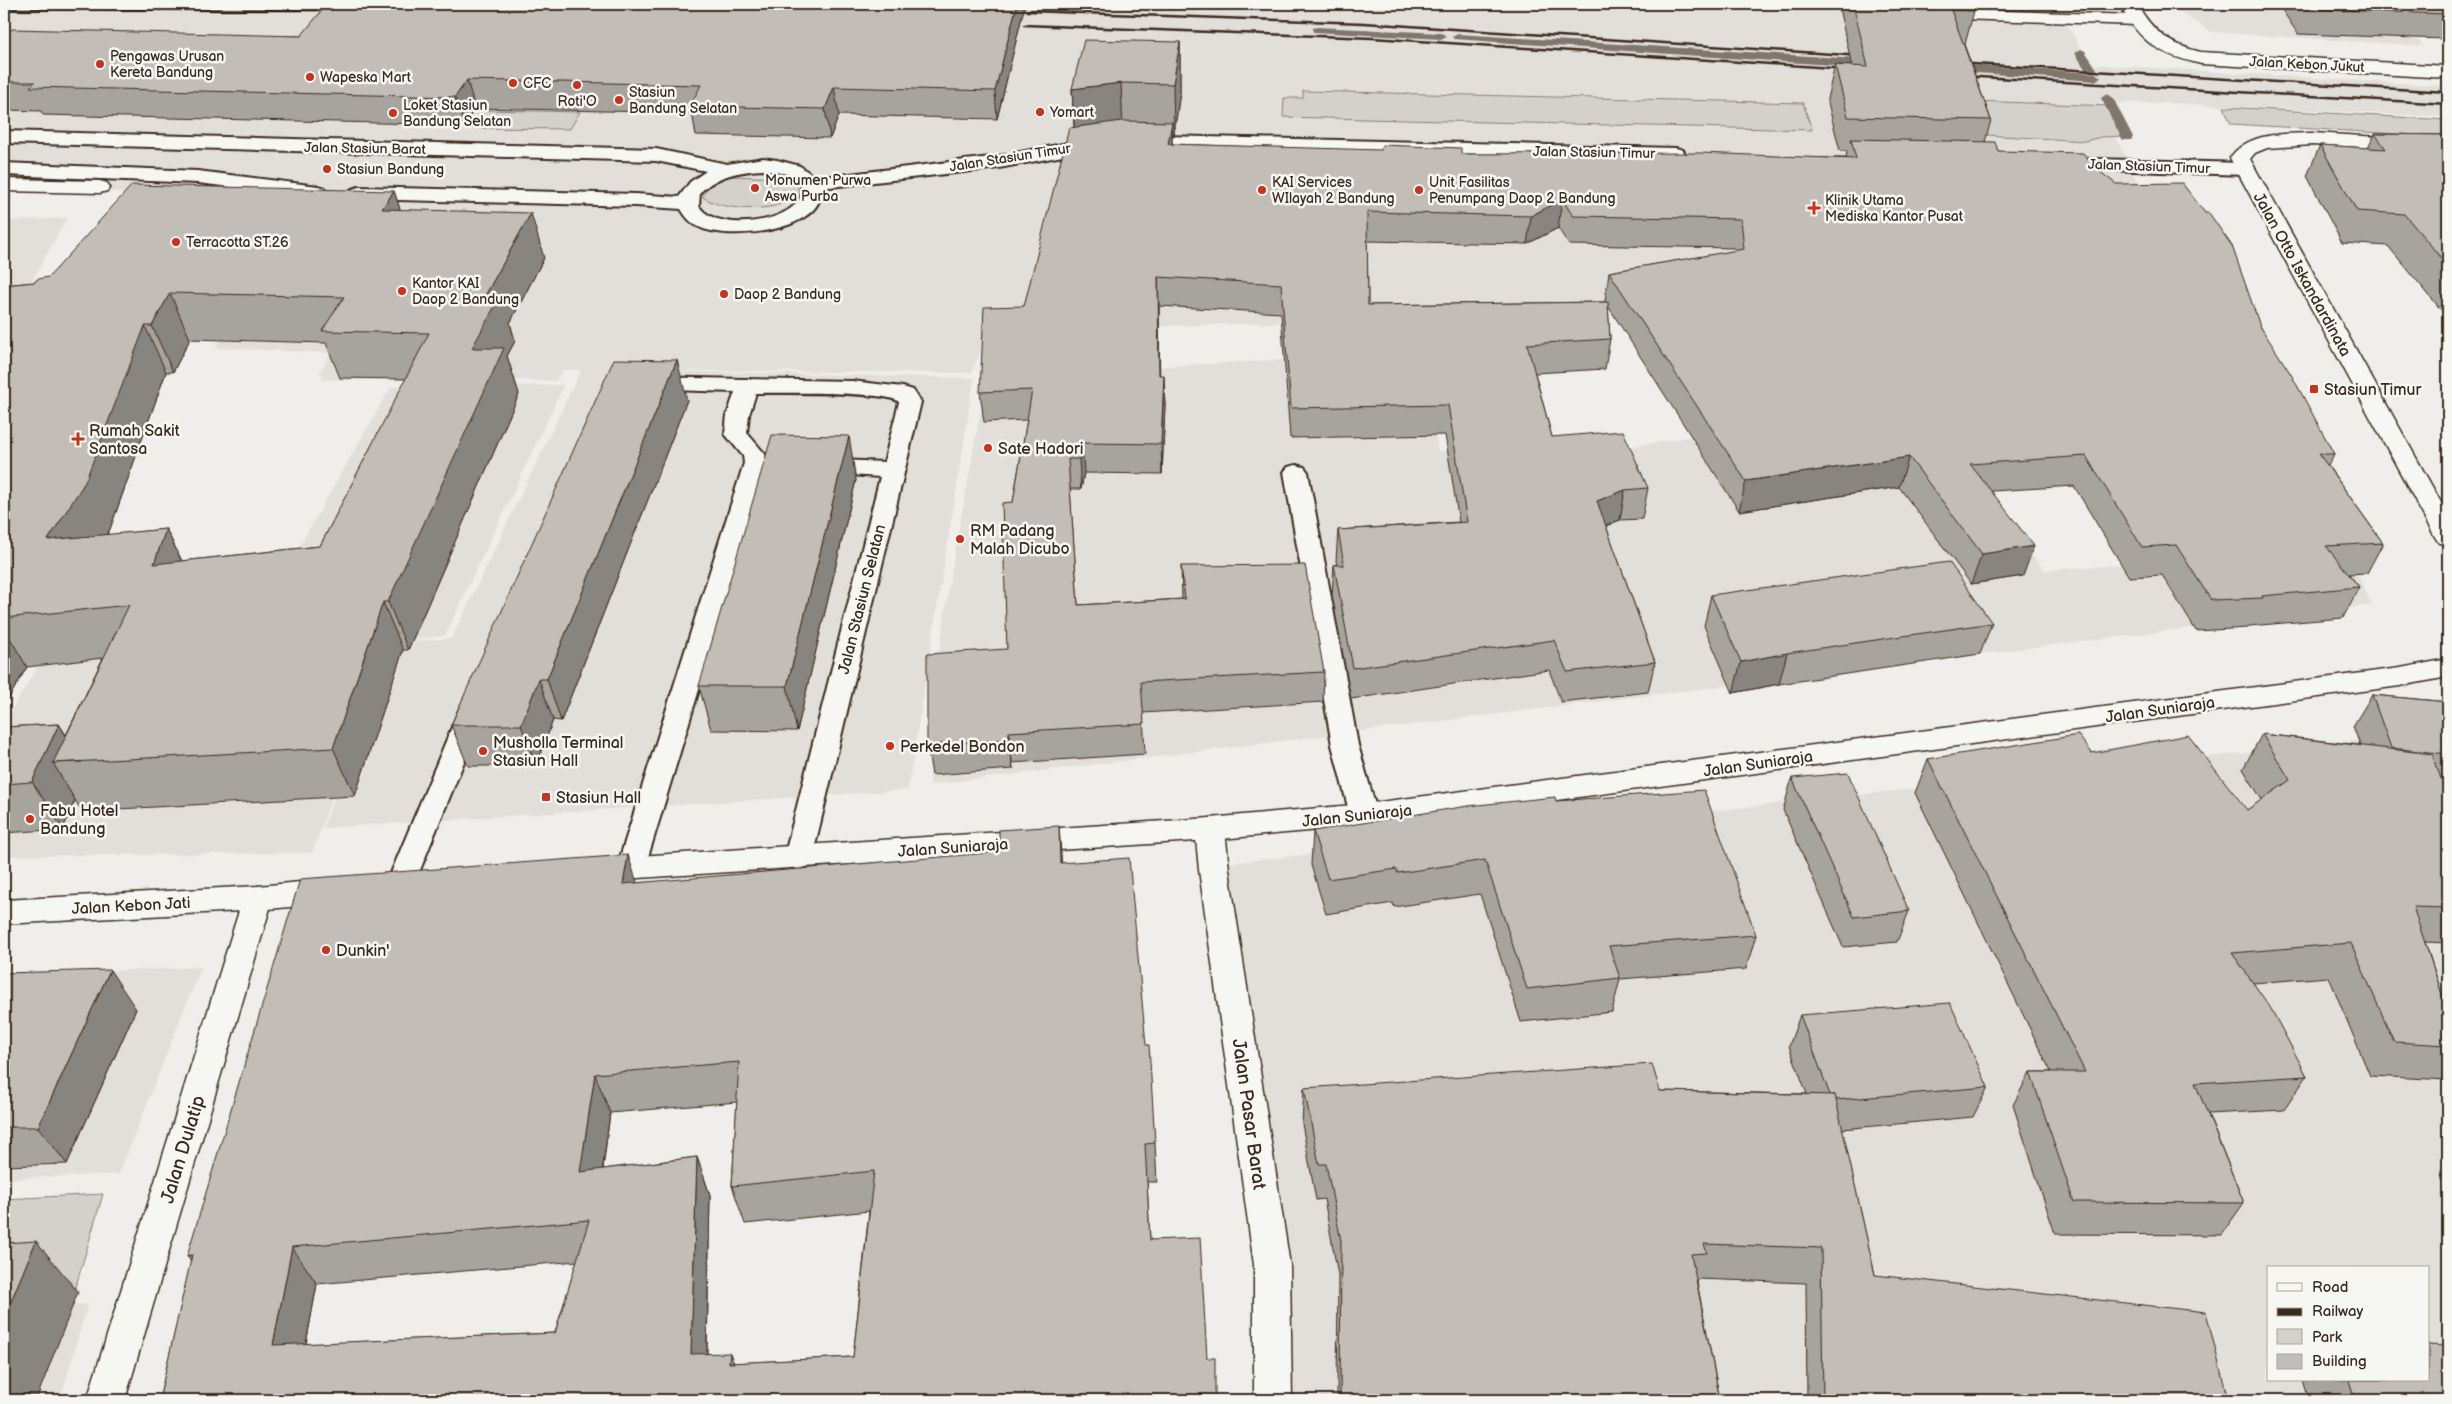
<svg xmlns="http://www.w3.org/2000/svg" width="2452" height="1404" viewBox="0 0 2452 1404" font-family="'Balsamiq Sans',sans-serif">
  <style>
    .built { fill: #e2dfdb; fill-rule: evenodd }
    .green { fill: #d4d1cc; stroke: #887e75 }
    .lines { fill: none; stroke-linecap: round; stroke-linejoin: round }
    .stream { fill: #81766d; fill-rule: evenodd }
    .service-casing { stroke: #3b2a1e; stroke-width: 4 }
    .minor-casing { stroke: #3b2a1e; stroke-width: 3 }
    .tertiary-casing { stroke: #3b2a1e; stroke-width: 3 }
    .secondary-casing { stroke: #3b2a1e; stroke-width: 3 }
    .primary-casing { stroke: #3b2a1e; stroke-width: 3 }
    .service { fill: #f6f6f2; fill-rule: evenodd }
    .minor { fill: #f6f6f2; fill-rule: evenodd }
    .tertiary { fill: #f6f6f2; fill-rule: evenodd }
    .secondary { fill: #f6f6f2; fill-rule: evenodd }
    .primary { fill: #f6f6f2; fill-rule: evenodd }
    .rail { stroke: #3b2a1e; stroke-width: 2.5 }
    .wall { fill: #a7a39d; stroke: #3b2a1e; fill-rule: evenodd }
    .shaded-wall { fill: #888480; stroke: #3b2a1e }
    .building { fill: #c2bdb7; stroke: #3b2a1e; fill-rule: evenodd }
    .poi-dot { fill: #c8321e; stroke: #f6f6f2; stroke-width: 2 }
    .labels { text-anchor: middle; stroke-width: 5; stroke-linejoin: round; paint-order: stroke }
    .far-poi-label { font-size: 14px; fill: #3b2a1e; stroke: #f6f6f2; text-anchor: start }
    .far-street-label { font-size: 14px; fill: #3b2a1e; stroke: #f6f6f2 }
    .street-label { font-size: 16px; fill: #3b2a1e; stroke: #f6f6f2 }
    .poi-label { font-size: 16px; fill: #3b2a1e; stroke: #f6f6f2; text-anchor: start }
    .near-street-label { font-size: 19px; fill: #3b2a1e; stroke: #f6f6f2 }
  </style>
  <rect width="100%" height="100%" fill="#efeeea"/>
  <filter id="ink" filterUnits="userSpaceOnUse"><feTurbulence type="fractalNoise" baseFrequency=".02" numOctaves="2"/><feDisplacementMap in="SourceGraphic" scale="10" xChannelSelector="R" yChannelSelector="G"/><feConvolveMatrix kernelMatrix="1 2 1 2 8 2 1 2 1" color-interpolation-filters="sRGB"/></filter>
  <g filter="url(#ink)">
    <g class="built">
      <path d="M4 4H1726L1804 9 2065 21 2090 64 2448 86V117L2167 103H2100L2138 184 2086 199 1632 304 1464 317 1135 327 989 329 972 373 622 370 974 378 908 790 323 828 392 643 452 638 581 370H563L556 381 468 379 321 380 324 374H319L331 353 215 348 308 211 196 198 83 190 4 189Z"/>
      <path d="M1774 4H2053L2060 18 1809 6Z"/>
      <path d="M2167 4H2392L2423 46 2212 32Z"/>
      <path d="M2185 210 2372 605 930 785 932 710 937 669 950 578 987 376 1426 352 1438 451 1630 447 1893 402 2045 570 2279 554Z"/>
      <path d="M67 218 4 332V221Z"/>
      <path d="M564 385 445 636 389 642 312 853 4 856V722L93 576 285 571 391 387Z"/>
      <path d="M2448 731V1400H1277L1229 863ZM2268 1268H2428V1380H2268Z"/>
      <path d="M201 967 119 1174 4 1179V976Z"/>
      <path d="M88 1304 60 1400H4V1308Z"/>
    </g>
    <g class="green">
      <path d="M1303 91 1803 103 1812 130 1283 117 1284 98H1303Z"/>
      <path d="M1974 101 2110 106 2125 136 2101 137 2085 141 1986 135Z"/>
      <path d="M2224 107 2448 120V137L2231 124Z"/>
      <path d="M482 110 580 112 570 129 471 128Z"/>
      <path d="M730 176 786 178 795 182 799 190C787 215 722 212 703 197 707 183 716 180 730 176Z"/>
      <path d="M103 1194 75 1289 4 1292V1199Z"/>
    </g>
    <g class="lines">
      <g class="stream">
        <path d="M1317 27 1441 33 1447 36 1441 39 1313 32V28Z"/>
        <path d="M1458 34 1874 60 1880 64 1874 68 1454 39 1452 37Z"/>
        <path d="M2081 49 2085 51 2097 69 2095 72H2087L2085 69 2075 53Z"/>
        <path d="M1950 64 2095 73 2101 77 2095 81 1946 71 1944 68Z"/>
        <path d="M2107 94 2113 98 2133 137 2131 140H2123L2121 137 2101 98Z"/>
      </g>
      <defs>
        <g id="service">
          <path d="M4 131 656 149 727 164 763 158 777 160 800 166 816 178 999 156 1094 138 1123 135 1676 148 1683 150 1685 154 1683 158 1676 160 1123 147 1094 150 999 168 821 188C825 233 725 242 697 226 690 222 685 216 681 209L636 206 359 199 352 197 349 193 352 189 359 187 636 194 679 197 690 182 706 171 656 161 4 143ZM763 170 787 174 800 182C816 219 719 238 699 206L700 193C716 175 741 171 763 170Z"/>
          <path d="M2058 158 2244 163 2251 165 2254 169 2251 173 2244 175 2051 168 2048 164 2051 160Z"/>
          <path d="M4 163 198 171 318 186 325 188 328 192 325 196 318 198 198 183 4 175Z"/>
          <path d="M646 377 852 381 903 387 913 390 921 402 812 858 808 866 798 869 788 866 784 858 880 477 818 473 810 471 806 466 810 461 818 459 884 462 899 402C888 391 778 393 756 393L749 415 747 433 765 454 768 463 645 867 641 875 631 878 621 875 617 867 744 463 743 456 725 434 727 415 735 392 638 389 635 384 638 379Z"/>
          <path d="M1296 465 1304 467 1308 472 1358 745 1378 815 1374 822 1364 825 1354 822 1350 815 1332 745 1284 472 1288 467Z"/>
          <path d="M472 701 481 703 485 710 414 885 410 893 400 896 390 893 386 885 459 710 463 703Z"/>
        </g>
        <g id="minor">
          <path d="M1936 9 2137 15 2143 16 2146 20 2143 24 2137 25 1930 18 1927 14 1930 10Z"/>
          <path d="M4 179 100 181 107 183 110 187 107 191 100 193 4 191Z"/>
          <path d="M1210 818 1220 821 1225 829 1229 870 1290 1265 1292 1400H1254V1265L1199 870 1195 829 1200 821Z"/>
        </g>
        <path id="tertiary" d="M258 886 269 890 273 898 125 1400H87L243 898 247 890Z"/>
        <path id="secondary" d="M2119 4H2137C2152 31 2170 45 2201 52L2448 66V78L2201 64C2158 54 2141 43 2119 4Z"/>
        <g id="primary">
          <path d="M2312 133 2448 141V153L2312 145 2267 148 2255 153 2250 159 2448 515V545L2439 543 2435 537 2230 158C2248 132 2283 134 2312 133Z"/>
          <path d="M2448 659V677L2400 686 1364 826 1210 840 594 881 583 878 579 870 583 862 594 859 1210 818 1364 804 2400 668Z"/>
          <path d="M332 879 343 883 347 891 343 899 332 903 258 910 4 924V900L258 886Z"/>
        </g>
      </defs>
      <use href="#service" class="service-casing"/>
      <use href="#minor" class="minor-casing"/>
      <use href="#tertiary" class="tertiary-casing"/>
      <use href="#secondary" class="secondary-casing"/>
      <use href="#primary" class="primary-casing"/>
      <use href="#service" class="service"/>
      <use href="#minor" class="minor"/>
      <use href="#tertiary" class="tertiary"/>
      <use href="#secondary" class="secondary"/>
      <use href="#primary" class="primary"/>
      <g class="rail">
        <path d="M4 9 336 10"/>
        <path d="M1027 11 1364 23 1862 56"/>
        <path d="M1024 25 1372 38 1847 69"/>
        <path d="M1957 63 2448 92"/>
        <path d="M1962 76 2448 104"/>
      </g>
    </g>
    <g class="wall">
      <path d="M1025 4 997 119 839 115 830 138 696 135 692 113 475 108 464 125 43 115 41 111 4 110V37L301 36Z"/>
      <path d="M1838 4H1970L1974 11 1965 44H1964L1991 120 1985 142 1998 151 2094 167 2260 326 2334 454 2328 466 2383 543 2367 573 2349 574 2359 587 2343 618 2249 626 2248 628 2196 631 2162 575 2129 577 2074 486 1992 491 2023 576 1971 584 1899 487 1739 511 1608 306 1610 339 1605 369 1535 373 1552 437 1648 488 1642 519 1620 520 1606 526 1655 662 1648 692 1561 702 1549 670 1351 699 1332 595 1334 565H1337L1336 561 1338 530 1459 522 1445 435 1290 438 1281 313 1159 306V375L1165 404 1162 474 1084 473 1081 489H1070L1078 605 1182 599 1181 566 1324 672 1323 702 1143 713 1145 754 1012 763 1013 769 932 775 927 745 1007 649 1013 502 1027 420 984 422 980 392 1024 306 1074 128 1072 89 1180 42V92L1174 134H1172V144L1461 154 1846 158 1847 151H1840L1827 99 1835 65 1852 66ZM1558 228 1569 245 1735 248V251L1609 272 1605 301V302L1368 305 1367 241 1527 244Z"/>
      <path d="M2278 4H2448V44L2445 39 2298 34Z"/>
      <path d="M2375 134 2448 135V318L2388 246 2342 243 2307 176 2320 145 2368 148Z"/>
      <path d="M394 191 400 210 544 258 510 323 515 341 507 356 519 394 408 650H403L355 796 82 811 75 800 63 829 4 833V727L59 724 66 735 103 658 27 667 4 706V285L35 282 49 277ZM190 339 326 343 340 378 406 379 320 546 182 561 166 529 107 535 110 529 166 372H173Z"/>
      <path d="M687 400 561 721 553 720 536 766H468L451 725Z"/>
      <path d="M856 480 797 731 711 730 699 686Z"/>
      <path d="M1711 595 1992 623 1980 654 1779 684 1733 693 1704 626Z"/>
      <path d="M2372 695 2448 702V787H2444L2448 798V943L2425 942 2443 997H2448V1080L2370 1076 2329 977 2253 983 2307 1076 2284 1110 2208 1114 2244 1203 2221 1235 2055 1234 2013 1105 2030 1072H2051L1915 793 1928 759 2092 753 2247 810 2262 800 2243 769 2262 734 2360 745 2353 726Z"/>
      <path d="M1792 778 1909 911 1897 942 1843 947 1783 810Z"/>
      <path d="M1556 801 1756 935 1746 969 1620 979 1612 1012 1521 1022 1480 894 1394 907 1393 903 1326 914 1311 865 1313 831Z"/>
      <path d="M1062 863 1155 1143 1157 1182H1147L1150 1240 1207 1358 159 1400 191 1262 637 883ZM737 1102 732 1186 745 1224 869 1211 853 1357 734 1363 707 1354 710 1195 697 1157 603 1169 610 1113ZM577 1261 555 1333 306 1344 317 1284Z"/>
      <path d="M4 973 136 1009 67 1164 4 1166Z"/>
      <path d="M1800 1015 1988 1087 1973 1117 1842 1129 1875 1275 2228 1400H1807L1806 1283 1698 1279 1697 1282 1720 1400H1337L1338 1275 1324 1199 1316 1200 1302 1124 1304 1088 1660 1091 1807 1094 1789 1046Z"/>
      <path d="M2303 1380H2428L2448 1400H2309Z"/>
    </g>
    <g class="shaded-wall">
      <path d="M1017 4H1025L997 119 995 91Z"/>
      <path d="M1180 42V92L1174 134 1173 84Z"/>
      <path d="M467 80 475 108 464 125 455 97Z"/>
      <path d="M1121 83 1123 133 1075 140 1072 89Z"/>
      <path d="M834 87 839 115 830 138 825 109Z"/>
      <path d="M1172 122V150L1168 144Z"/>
      <path d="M394 191 409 236 382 209Z"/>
      <path d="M1562 199 1558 228 1527 244 1531 216Z"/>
      <path d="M531 213 544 258 510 323 515 341 507 356 519 394 408 650 388 602 472 348 486 294Z"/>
      <path d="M1158 277 1159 306 1160 404 1159 375Z"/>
      <path d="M170 293 190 339 173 372 152 326Z"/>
      <path d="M145 326 166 372 110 529 75 588 48 540Z"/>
      <path d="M677 360 687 400 561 721 547 679Z"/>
      <path d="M1164 375 1165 404 1162 474 1161 444Z"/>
      <path d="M849 436 856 480 797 731 787 686Z"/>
      <path d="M1082 443 1084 473 1081 489 1079 459Z"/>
      <path d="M1909 457 1899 487 1739 511 1746 481Z"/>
      <path d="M1625 490 1620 520 1591 531 1597 501Z"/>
      <path d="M166 529 189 576 154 564Z"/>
      <path d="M2034 546 2023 576 1971 584 1982 554Z"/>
      <path d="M383 602 403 650 355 796 333 748Z"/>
      <path d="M4 628 27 667 4 706Z"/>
      <path d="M1787 653 1779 684 1733 693 1741 662Z"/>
      <path d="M539 679 553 720 536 766 521 725Z"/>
      <path d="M59 724 82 762 53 763 75 800 63 829 32 782Z"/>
      <path d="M1009 732 1012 763 1013 769 1009 739Z"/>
      <path d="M1059 826 1062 867 1060 863Z"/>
      <path d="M628 855 641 895 623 884Z"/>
      <path d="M4 963 7 967 4 972Z"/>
      <path d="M110 970 136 1009 67 1164 38 1127Z"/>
      <path d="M595 1074 610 1113 597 1210 580 1172Z"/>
      <path d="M697 1157 710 1195 706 1390 691 1354Z"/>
      <path d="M36 1241 78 1292 36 1400H4V1318Z"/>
      <path d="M292 1247 317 1284 299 1381 273 1345Z"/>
      <path d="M192 1255 214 1293 187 1256Z"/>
      <path d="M730 1353 744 1389 729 1363Z"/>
    </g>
    <g class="building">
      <path d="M327 4H1017L995 91 834 87 825 109 690 106 701 85 467 80 455 97 30 87 35 82H4V37L12 29 301 36Z"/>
      <path d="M1853 4H1970L1974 11 1951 10 1991 120 1848 117 1835 65 1868 67Z"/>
      <path d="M2305 4H2448V14L2309 9Z"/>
      <path d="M1084 40 1180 42 1173 84 1121 83 1072 89Z"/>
      <path d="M1122 121 1172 122 1168 144 1381 150 1382 145 1461 148V154L1700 153 1856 159 1851 139 1995 142 1998 151 2083 153 2094 167 2116 184 2182 183 2205 213H2209L2232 246 2260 326 2292 376 2334 454H2319L2383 543 2326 546 2359 587 2262 596 2263 598 2211 600 2176 545 2142 547 2086 456 1970 464 2034 546 1982 554 1909 457 1746 481 1609 272 1744 249 1741 219 1573 216 1562 199 1531 216 1367 212 1368 305 1608 302 1610 339 1527 344 1552 437 1623 431 1648 488 1625 490 1597 501 1655 662 1567 672 1554 640 1353 668 1334 565H1344L1338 530 1467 522 1448 405 1291 408 1281 284 1158 277 1159 375H1164L1161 444 1082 443 1079 459H1068L1078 605 1185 599 1181 566 1305 565 1324 672 1141 682 1144 724 1009 732V739L927 745V654L1007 649 1002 503 1013 502 1032 390 980 392 984 307 1024 306 1069 128Z"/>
      <path d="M2375 134 2448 135V266L2404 214 2357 211 2320 145 2386 149Z"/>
      <path d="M132 185 394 191 382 209 531 213 486 294 501 295 472 348H504L388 602H383L333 748 53 763 129 605 4 618V285L35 282 37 279 49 277ZM170 293 344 297 322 331 429 333 320 546 154 564 166 529 48 540 85 482 145 326H152Z"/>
      <path d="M614 359 677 360 547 679H539L521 725H451Z"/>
      <path d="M772 435 849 436 787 686H699Z"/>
      <path d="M1949 562 1992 623 1787 653 1741 662 1711 595Z"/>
      <path d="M2372 695 2448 702V754L2391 748Z"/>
      <path d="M59 724 32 782 4 784V727Z"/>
      <path d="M2262 734 2432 754 2448 798V908L2413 907 2443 997H2448V1045L2394 1042 2351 943 2232 953 2270 1007 2307 1076 2195 1083 2244 1203 2074 1202 2030 1072H2085L1928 759 2078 735 2092 753 2188 735 2247 810 2290 780Z"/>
      <path d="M1848 773 1909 911 1854 917 1792 778Z"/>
      <path d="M1704 790 1756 935 1609 946 1620 978 1527 989 1485 860 1398 873 1396 869 1328 879 1313 831 1468 806 1555 797 1556 801Z"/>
      <path d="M1059 826 1060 863 1129 858 1146 1045H1149L1155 1143 1145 1144 1150 1240 1200 1238 1207 1358H1215V1400H159L192 1255 187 1256 300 879 628 855 623 884 999 852V830ZM739 1062 732 1186 874 1171 853 1357 729 1363 730 1353 691 1354 697 1157 580 1172 595 1074ZM589 1220 555 1333 273 1345 292 1247Z"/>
      <path d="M110 970 38 1127H4V973Z"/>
      <path d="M1950 1003 1988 1087 1836 1100 1835 1095H1830L1800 1015Z"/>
      <path d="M1652 1064 1660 1091 1835 1095 1875 1275 2206 1312 2228 1400H1823L1821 1248 1704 1244 1707 1253 1691 1254 1720 1400H1340L1341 1241 1326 1164H1319L1304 1088Z"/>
      <path d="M36 1241 4 1318V1243Z"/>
      <path d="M2428 1345 2448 1346V1400H2355L2349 1380H2428Z"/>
    </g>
  </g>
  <g class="poi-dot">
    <circle cx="100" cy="64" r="5"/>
    <circle cx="310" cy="77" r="5"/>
    <circle cx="513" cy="83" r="5"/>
    <circle cx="577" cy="85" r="5"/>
    <circle cx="619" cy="100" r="5"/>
    <circle cx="1040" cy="112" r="5"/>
    <circle cx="393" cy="113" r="5"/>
    <circle cx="327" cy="169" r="5"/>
    <circle cx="755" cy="188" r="5"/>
    <circle cx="1262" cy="190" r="5"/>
    <circle cx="1419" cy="190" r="5"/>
    <path d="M1811.5 200.5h5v5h5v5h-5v5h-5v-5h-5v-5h5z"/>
    <circle cx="176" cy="242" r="5"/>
    <circle cx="402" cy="291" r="5"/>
    <circle cx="724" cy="294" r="5"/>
    <rect x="2309" y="384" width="10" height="10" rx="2.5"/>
    <path d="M75.5 431.5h5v5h5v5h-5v5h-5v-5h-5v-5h5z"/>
    <circle cx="988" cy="448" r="5"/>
    <circle cx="960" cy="539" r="5"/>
    <circle cx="890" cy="746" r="5"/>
    <circle cx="483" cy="751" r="5"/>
    <rect x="541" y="792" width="10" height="10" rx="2.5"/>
    <circle cx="30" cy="819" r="5"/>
    <circle cx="326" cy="950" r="5"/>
  </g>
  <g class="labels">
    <g class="far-poi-label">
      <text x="110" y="61">Pengawas Urusan<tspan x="110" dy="16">Kereta Bandung</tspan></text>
      <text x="320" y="82">Wapeska Mart</text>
      <text x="523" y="88">CFC</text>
      <text x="629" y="97">Stasiun<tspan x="629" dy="16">Bandung Selatan</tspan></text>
      <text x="577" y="106" text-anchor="middle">Roti'O</text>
      <text x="403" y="110">Loket Stasiun<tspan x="403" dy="16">Bandung Selatan</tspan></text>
      <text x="1050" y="117">Yomart</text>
      <text x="337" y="174">Stasiun Bandung</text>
      <text x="765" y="185">Monumen Purwa<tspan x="765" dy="16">Aswa Purba</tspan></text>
      <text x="1272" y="187">KAI Services<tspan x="1272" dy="16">WIlayah 2 Bandung</tspan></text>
      <text x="1429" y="187">Unit Fasilitas<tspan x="1429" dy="16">Penumpang Daop 2 Bandung</tspan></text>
      <text x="1825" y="205">Klinik Utama<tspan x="1825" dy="16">Mediska Kantor Pusat</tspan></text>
      <text x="186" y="247">Terracotta ST.26</text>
      <text x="412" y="288">Kantor KAI<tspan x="412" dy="16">Daop 2 Bandung</tspan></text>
      <text x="734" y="299">Daop 2 Bandung</text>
    </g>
    <g class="far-street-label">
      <text transform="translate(2307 64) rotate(3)" y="5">Jalan Kebon Jukut</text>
      <text transform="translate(365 148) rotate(1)" y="5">Jalan Stasiun Barat</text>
      <text transform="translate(1594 152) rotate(1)" y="5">Jalan Stasiun Timur</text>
      <text transform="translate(1010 157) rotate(-9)" y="5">Jalan Stasiun Timur</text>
      <text transform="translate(2149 166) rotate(2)" y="5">Jalan Stasiun Timur</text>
    </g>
    <g class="street-label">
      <text transform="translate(2303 274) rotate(61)" y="6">Jalan Otto Iskandardinata</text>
      <text transform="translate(861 599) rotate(-76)" y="6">Jalan Stasiun Selatan</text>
      <text transform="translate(2160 709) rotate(-8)" y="6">Jalan Suniaraja</text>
      <text transform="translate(1758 763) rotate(-8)" y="6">Jalan Suniaraja</text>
      <text transform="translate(1357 815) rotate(-6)" y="6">Jalan Suniaraja</text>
      <text transform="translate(953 847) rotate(-4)" y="6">Jalan Suniaraja</text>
      <text transform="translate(131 905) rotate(-3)" y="6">Jalan Kebon Jati</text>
    </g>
    <g class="poi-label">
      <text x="2324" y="395">Stasiun Timur</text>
      <text x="89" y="436">Rumah Sakit<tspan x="89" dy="18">Santosa</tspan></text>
      <text x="998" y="454">Sate Hadori</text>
      <text x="970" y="536">RM Padang<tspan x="970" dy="18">Malah Dicubo</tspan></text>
      <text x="493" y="748">Musholla Terminal<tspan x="493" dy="18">Stasiun Hall</tspan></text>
      <text x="900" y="752">Perkedel Bondon</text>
      <text x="556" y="803">Stasiun Hall</text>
      <text x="40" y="816">Fabu Hotel<tspan x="40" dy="18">Bandung</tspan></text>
      <text x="336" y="956">Dunkin'</text>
    </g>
    <g class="near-street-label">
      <text transform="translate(1250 1114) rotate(82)" y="7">Jalan Pasar Barat</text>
      <text transform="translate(182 1149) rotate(-73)" y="7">Jalan Dulatip</text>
    </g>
  </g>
  <rect width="2452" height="1404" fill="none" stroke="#f6f6f2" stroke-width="20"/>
  <rect x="10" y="10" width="2432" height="1384" fill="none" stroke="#3b2a1e" stroke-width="2" filter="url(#ink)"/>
  <rect x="2267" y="1266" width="162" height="115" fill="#f6f6f2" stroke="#aba49d"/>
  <rect x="2277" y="1283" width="25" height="8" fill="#f6f6f2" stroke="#aba49d"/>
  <text x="2312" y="1292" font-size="15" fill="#3b2a1e">Road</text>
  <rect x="2277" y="1308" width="25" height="8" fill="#3b2a1e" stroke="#aba49d"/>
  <text x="2312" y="1316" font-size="15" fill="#3b2a1e">Railway</text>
  <rect x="2277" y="1329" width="25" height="15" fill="#d4d1cc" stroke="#aba49d"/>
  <text x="2312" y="1342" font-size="15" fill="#3b2a1e">Park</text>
  <rect x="2277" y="1354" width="25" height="15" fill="#c2bdb7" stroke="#aba49d"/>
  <text x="2312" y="1366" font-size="15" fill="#3b2a1e">Building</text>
</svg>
